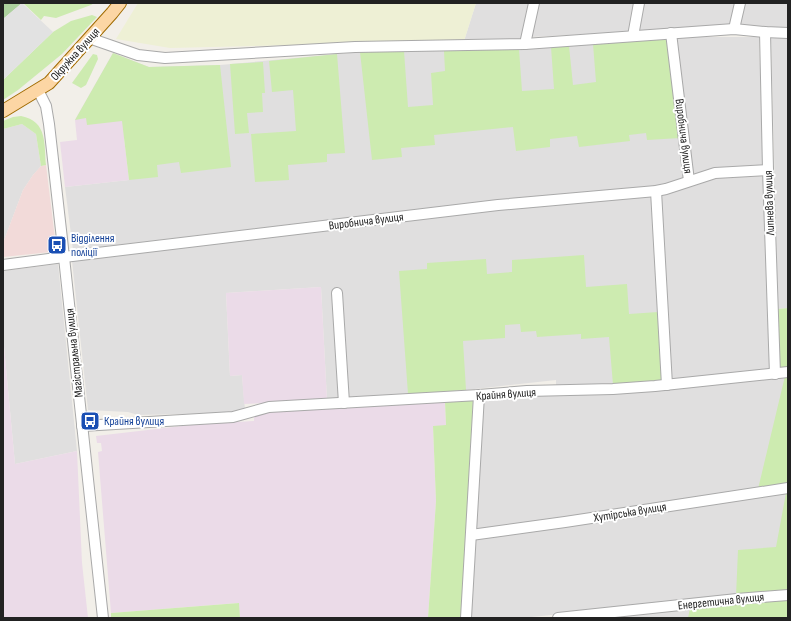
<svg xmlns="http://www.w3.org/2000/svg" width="791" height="621" viewBox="0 0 791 621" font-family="'Sofia Sans Condensed',sans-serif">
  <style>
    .residential { fill: #e0dfdf }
    .commercial { fill: #f2dad9 }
    .industrial { fill: #ebdbe8 }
    .farmland { fill: #eef0d5 }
    .grass { fill: #cdebb0 }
    .forest { fill: #add19e }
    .parking { fill: #e2e2e2 }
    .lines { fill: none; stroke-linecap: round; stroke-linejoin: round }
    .minor-casing { stroke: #a9a9a9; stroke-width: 12 }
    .major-casing { stroke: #a06b00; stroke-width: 14 }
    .minor { stroke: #fff; stroke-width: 10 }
    .major { stroke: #fcd6a4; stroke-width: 12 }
    .labels { text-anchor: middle; stroke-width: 4; stroke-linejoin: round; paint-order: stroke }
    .street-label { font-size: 12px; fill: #222; stroke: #fff }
    .transit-label { font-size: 12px; fill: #164399; stroke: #fff; text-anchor: start }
  </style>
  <rect width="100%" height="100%" fill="#f2efe9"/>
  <g class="residential">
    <path d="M476 3H530L522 39 464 41Z"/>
    <path d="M538 3H634L629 32 531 37Z"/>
    <path d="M644 3H736L731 24 639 32Z"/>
    <path d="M743 3H788V27H766L738 24Z"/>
    <path d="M668 37 685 179 666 187 498 200 73 250 65 187 129 180 149 67 220 65 360 52 519 49Z"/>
    <path d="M675 37H759L763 166 716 168 692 176Z"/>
    <path d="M771 37H788V308L778 309Z"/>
    <path d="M22 124 36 134 41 166 33 175 23 190 3 243V129Z"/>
    <path d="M763 176 771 371 672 380 661 194 715 178Z"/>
    <path d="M651 196 663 381 556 387V380L466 390 327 400 321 287 226 293 230 376 242 375 245 410 232 413 138 415 128 412 88 410 72 261 499 210Z"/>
    <path d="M58 264 77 451 15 464 3 336V271Z"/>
    <path d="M788 376V485L475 531 483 398Z"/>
    <path d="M788 492V592L521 618H470L475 539Z"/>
    <path d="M737 602 788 618H591Z"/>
  </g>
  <path class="commercial" d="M46 165 56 247 54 250 51 252 3 257V243L23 190 33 175 41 166Z"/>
  <g class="industrial">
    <path d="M113 53 149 67 124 138 129 180 65 187 60 142 77 140 75 120Z"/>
    <path d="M321 287 327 400 244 404 242 375 230 376 226 293Z"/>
    <path d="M3 336 15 464 77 451 82 563 88 618H3Z"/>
    <path d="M445 402 446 426H433L436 501 428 618H240L238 603 111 613 98 452 102 451 101 443H97L96 436 199 424 254 421V415L269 411Z"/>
  </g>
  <path class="farmland" d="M138 3H476L464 41 170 48 116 39Z"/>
  <g class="grass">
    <path d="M23 3H94L91 5 56 18 44 16 41 20Z"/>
    <path d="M92 15 97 17 62 54 18 90 3 100V80L53 32 71 21Z"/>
    <path d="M668 37 680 138 647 140 646 133 629 135 630 141 579 147 577 136 550 139V147L516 151 513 127 434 135 435 145 401 148 402 157 372 160 360 52 404 51 408 107 433 105 431 73 445 71 444 51 519 49 522 91 554 89 551 47 569 46 573 85 596 82 593 44Z"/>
    <path d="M113 53 149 67 220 65 231 167 181 173 179 162 157 165 158 177 129 180 122 121 87 125 86 118 75 120Z"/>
    <path d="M93 54 97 55 98 59 86 85 81 88 72 83Z"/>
    <path d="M337 54 345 153 327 154V162L288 165 289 180 255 182 251 134 296 131 293 90 272 92 269 61Z"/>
    <path d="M263 62 265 93H262L263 112 247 113 249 133 235 134 230 64Z"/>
    <path d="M21 116C48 121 44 145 46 165L41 166 36 134 22 124 3 129V121L13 117Z"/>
    <path d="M584 255 586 287 627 284 629 314 658 312 663 381 613 385 609 337 581 339V334L537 337 536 331 521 332 520 324 505 325V338L463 341 466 390 408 394 399 271 427 269V263L486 259 487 274 512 272V260Z"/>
    <path d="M788 308V369L780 370 778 309Z"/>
    <path d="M785 376H788V485L758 489Z"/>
    <path d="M473 400 462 618H428L436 501 433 426 446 425 445 402Z"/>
    <path d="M788 492V592L736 596 738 550 776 547 786 493Z"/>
    <path d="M788 598V618H688L690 608Z"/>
    <path d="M239 603 240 618H111V613Z"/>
  </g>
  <path class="forest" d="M3 3H22L3 19Z"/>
  <path class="parking" d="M22 3 53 32 3 80V19Z"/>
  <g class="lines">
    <defs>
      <g id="minor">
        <path d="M734 29 740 3"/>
        <path d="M765 32 768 170 775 374"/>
        <path d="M671 33 689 181"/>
        <path d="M633 36 639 3"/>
        <path d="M89 38 138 55 165 58 355 47 525 44 734 29 765 32 788 33"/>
        <path d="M525 44 534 3"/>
        <path d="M38 90 46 106 49 124 62 239 103 618"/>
        <path d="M656 191 667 385"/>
        <path d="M3 265 64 257 498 205 656 191 666 189 715 173 768 170"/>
        <path d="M337 293 344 403"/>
        <path d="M82 426 233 417 269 407 479 395 527 391 613 389 655 386 788 372"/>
        <path d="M471 535 565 522 788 488"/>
        <path d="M466 618 479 395"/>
        <path d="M558 618 737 599 788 595"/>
      </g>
      <path id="major" d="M3 111 49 83 112 13 120 3"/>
    </defs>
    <use href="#minor" class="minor-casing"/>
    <use href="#major" class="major-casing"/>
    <use href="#minor" class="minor"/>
    <use href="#major" class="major"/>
  </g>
  <defs>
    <symbol id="bus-square" viewBox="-11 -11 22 22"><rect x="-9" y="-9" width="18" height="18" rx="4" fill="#1a4fb4" stroke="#fff"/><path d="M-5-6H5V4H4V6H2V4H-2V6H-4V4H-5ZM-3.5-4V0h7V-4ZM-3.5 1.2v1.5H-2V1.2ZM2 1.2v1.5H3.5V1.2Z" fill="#fff"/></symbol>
  </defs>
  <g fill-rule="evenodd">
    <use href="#bus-square" x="46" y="234" width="22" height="22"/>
    <use href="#bus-square" x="79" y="410" width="22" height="22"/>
  </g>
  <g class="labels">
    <g class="street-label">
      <text transform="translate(75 54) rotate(-48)" y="4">Окружна вулиця</text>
      <text transform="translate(684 136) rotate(83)" y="4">Виробнича вулиця</text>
      <text transform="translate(769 203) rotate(-92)" y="4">Липнева вулиця</text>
      <text transform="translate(366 221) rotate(-7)" y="4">Виробнича вулиця</text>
      <text transform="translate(74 353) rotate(-96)" y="4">Магістральна вулиця</text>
      <text transform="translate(506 394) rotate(-4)" y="4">Крайня вулиця</text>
      <text transform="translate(630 512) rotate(-9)" y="4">Хутірська вулиця</text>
      <text transform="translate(721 601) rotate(-6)" y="4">Енергетична вулиця</text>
    </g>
    <g class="transit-label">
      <text x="71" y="242">Відділення<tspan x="71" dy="14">поліції</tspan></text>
      <text x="104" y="425">Крайня вулиця</text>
    </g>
  </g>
  <rect width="791" height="621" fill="none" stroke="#222222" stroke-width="8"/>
</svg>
